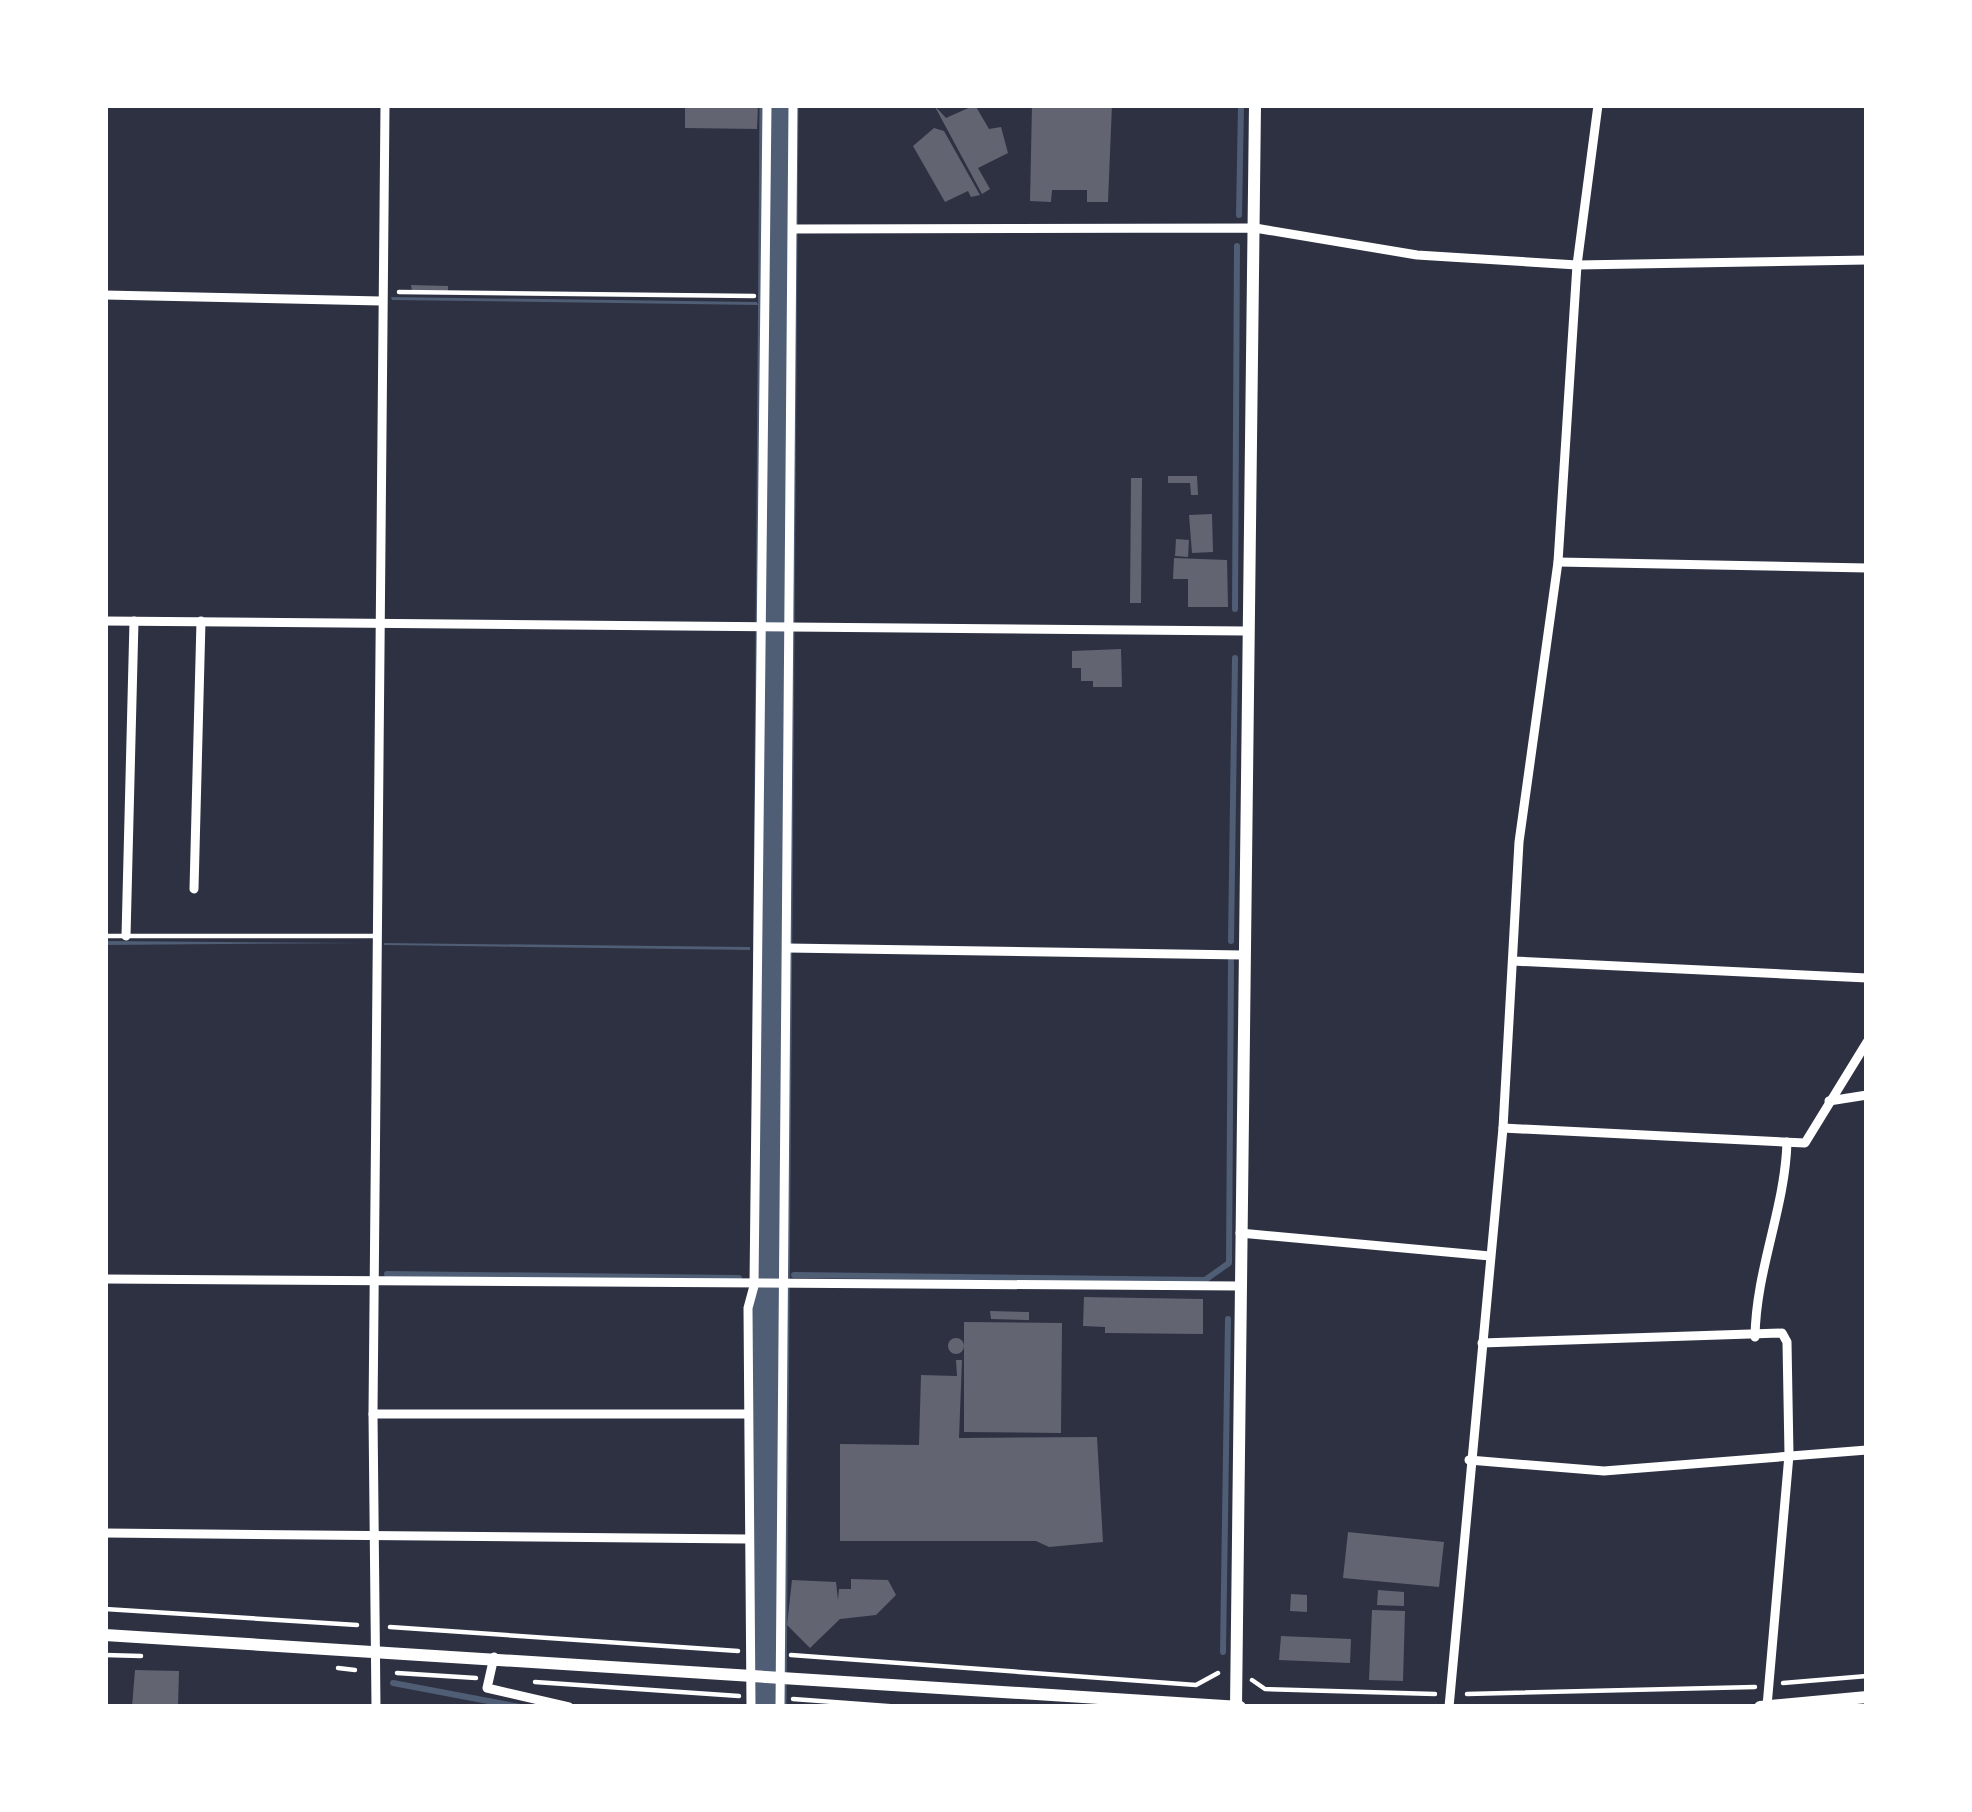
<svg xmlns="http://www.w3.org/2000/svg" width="1972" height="1812" viewBox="0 0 1972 1812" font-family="Quicksand,sans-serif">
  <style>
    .water { fill: #4f5d75 }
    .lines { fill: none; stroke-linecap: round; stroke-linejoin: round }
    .stream { stroke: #4f5d75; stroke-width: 6 }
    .river { stroke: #4f5d75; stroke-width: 39 }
    .building { fill: #626471 }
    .path { stroke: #fff; stroke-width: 4.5 }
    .service { stroke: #fff; stroke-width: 4.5 }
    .minor { stroke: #fff; stroke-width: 9 }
    .secondary { stroke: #fff; stroke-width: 12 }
  </style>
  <rect width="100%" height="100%" fill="#2d3142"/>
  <g class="water">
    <path d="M391 297 757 302 758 305 392 300Z"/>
    <path d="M105 941 366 943 105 945Z"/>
    <path d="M384 943 750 947V950L384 945Z"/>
  </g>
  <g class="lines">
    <g class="stream">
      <path d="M1239 215 1241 105"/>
      <path d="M1235 609 1237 246"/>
      <path d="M1231 941 1235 658"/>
      <path d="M387 1274 739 1278"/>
      <path d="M794 1275 1205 1280 1229 1263 1231 961"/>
      <path d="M1223 1652 1228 1319"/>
      <path d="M393 1683 520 1707"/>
    </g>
    <path class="river" d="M767 1707 779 105"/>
  </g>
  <g class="building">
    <path d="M685 105H758L757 129 685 128Z"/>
    <path d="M934 105 946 118 975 105 989 129 1001 127 1008 153 978 168 990 189 982 194Z"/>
    <path d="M1032 105H1112L1108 202H1087V190H1052L1051 202 1030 201Z"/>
    <path d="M934 128 944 131 980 195 971 197 968 191 945 202 913 146Z"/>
    <path d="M411 285 448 286V292L412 291Z"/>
    <path d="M1168 476H1197L1198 495H1191L1190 483H1168Z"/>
    <path d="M1131 478H1142L1141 603H1130Z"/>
    <path d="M1212 514 1213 552 1192 553 1189 515Z"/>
    <path d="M1176 539 1189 540 1188 557 1175 556Z"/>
    <path d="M1174 558 1227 560 1228 607H1188V579H1173Z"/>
    <path d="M1121 649 1122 687H1093V681H1081V668H1072V651Z"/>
    <path d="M1084 1297 1203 1299V1334L1105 1333V1327L1083 1326Z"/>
    <path d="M990 1311 1029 1312V1320L991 1319Z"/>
    <path d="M964 1322 1062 1323 1061 1433 964 1432Z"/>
    <circle cx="956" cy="1346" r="8"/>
    <path d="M956 1360H962L959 1438 1097 1437 1103 1542 1049 1547 1036 1541H840V1444L919 1445 921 1375 957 1376Z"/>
    <path d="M1348 1532 1444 1542 1439 1587 1343 1578Z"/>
    <path d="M851 1579 888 1580 896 1595 876 1615 840 1619 810 1648 787 1625 792 1580 836 1582 838 1600 839 1589H851Z"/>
    <path d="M1378 1590 1404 1592V1606L1377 1605Z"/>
    <path d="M1291 1594 1307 1595V1612L1290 1611Z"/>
    <path d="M1372 1610 1405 1611 1403 1681 1369 1680Z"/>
    <path d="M1281 1636 1351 1639 1350 1663 1279 1660Z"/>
    <path d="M135 1670 179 1671 178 1707H132Z"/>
  </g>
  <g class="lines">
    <g class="path">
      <path d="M399 292 754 296"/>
      <path d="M105 1609 357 1625"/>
      <path d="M390 1627 738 1651"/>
      <path d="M105 1655 141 1656"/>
      <path d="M791 1655 1196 1685 1218 1673"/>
      <path d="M338 1668 355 1670"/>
      <path d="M397 1673 476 1678"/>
      <path d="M1252 1680 1265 1689 1435 1694"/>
      <path d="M535 1682 739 1696"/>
      <path d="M1783 1683 1867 1676"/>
      <path d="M1467 1694 1755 1687"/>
      <path d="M793 1699 901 1707"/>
    </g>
    <path class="service" d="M105 936H377"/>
    <g class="minor">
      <path d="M793 229 1255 228 1417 255 1577 265 1867 260"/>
      <path d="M105 295 381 301"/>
      <path d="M1558 562 1867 568"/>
      <path d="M105 621 1246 631"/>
      <path d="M194 889 201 621"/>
      <path d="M126 936 134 621"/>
      <path d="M787 948 1243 955"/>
      <path d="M1513 961 1867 978"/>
      <path d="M1829 1101 1867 1095"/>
      <path d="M1503 1128 1805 1143 1867 1042"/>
      <path d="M1240 1233 1490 1256"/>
      <path d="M105 1279 1240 1286"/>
      <path d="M1755 1337C1756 1269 1785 1209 1787 1142"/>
      <path d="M1482 1343 1782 1333 1787 1342 1789 1455 1767 1706"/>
      <path d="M373 1414H747"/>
      <path d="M1469 1460 1604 1471 1867 1450"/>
      <path d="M105 1533 746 1539"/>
      <path d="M494 1657 487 1688 569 1707"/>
      <path d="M376 1707 373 1414 385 105"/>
      <path d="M751 1707 748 1308 754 1286 767 105"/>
      <path d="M780 1707 793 105"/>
      <path d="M1449 1707 1503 1128 1519 842 1558 562 1577 265 1598 105"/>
    </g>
    <g class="secondary">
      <path d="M105 1635 1240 1707"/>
      <path d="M1236 1707 1255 105"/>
      <path d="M1760 1707 1867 1697"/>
    </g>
  </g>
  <rect width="1972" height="1812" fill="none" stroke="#ffffff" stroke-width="216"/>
</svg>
